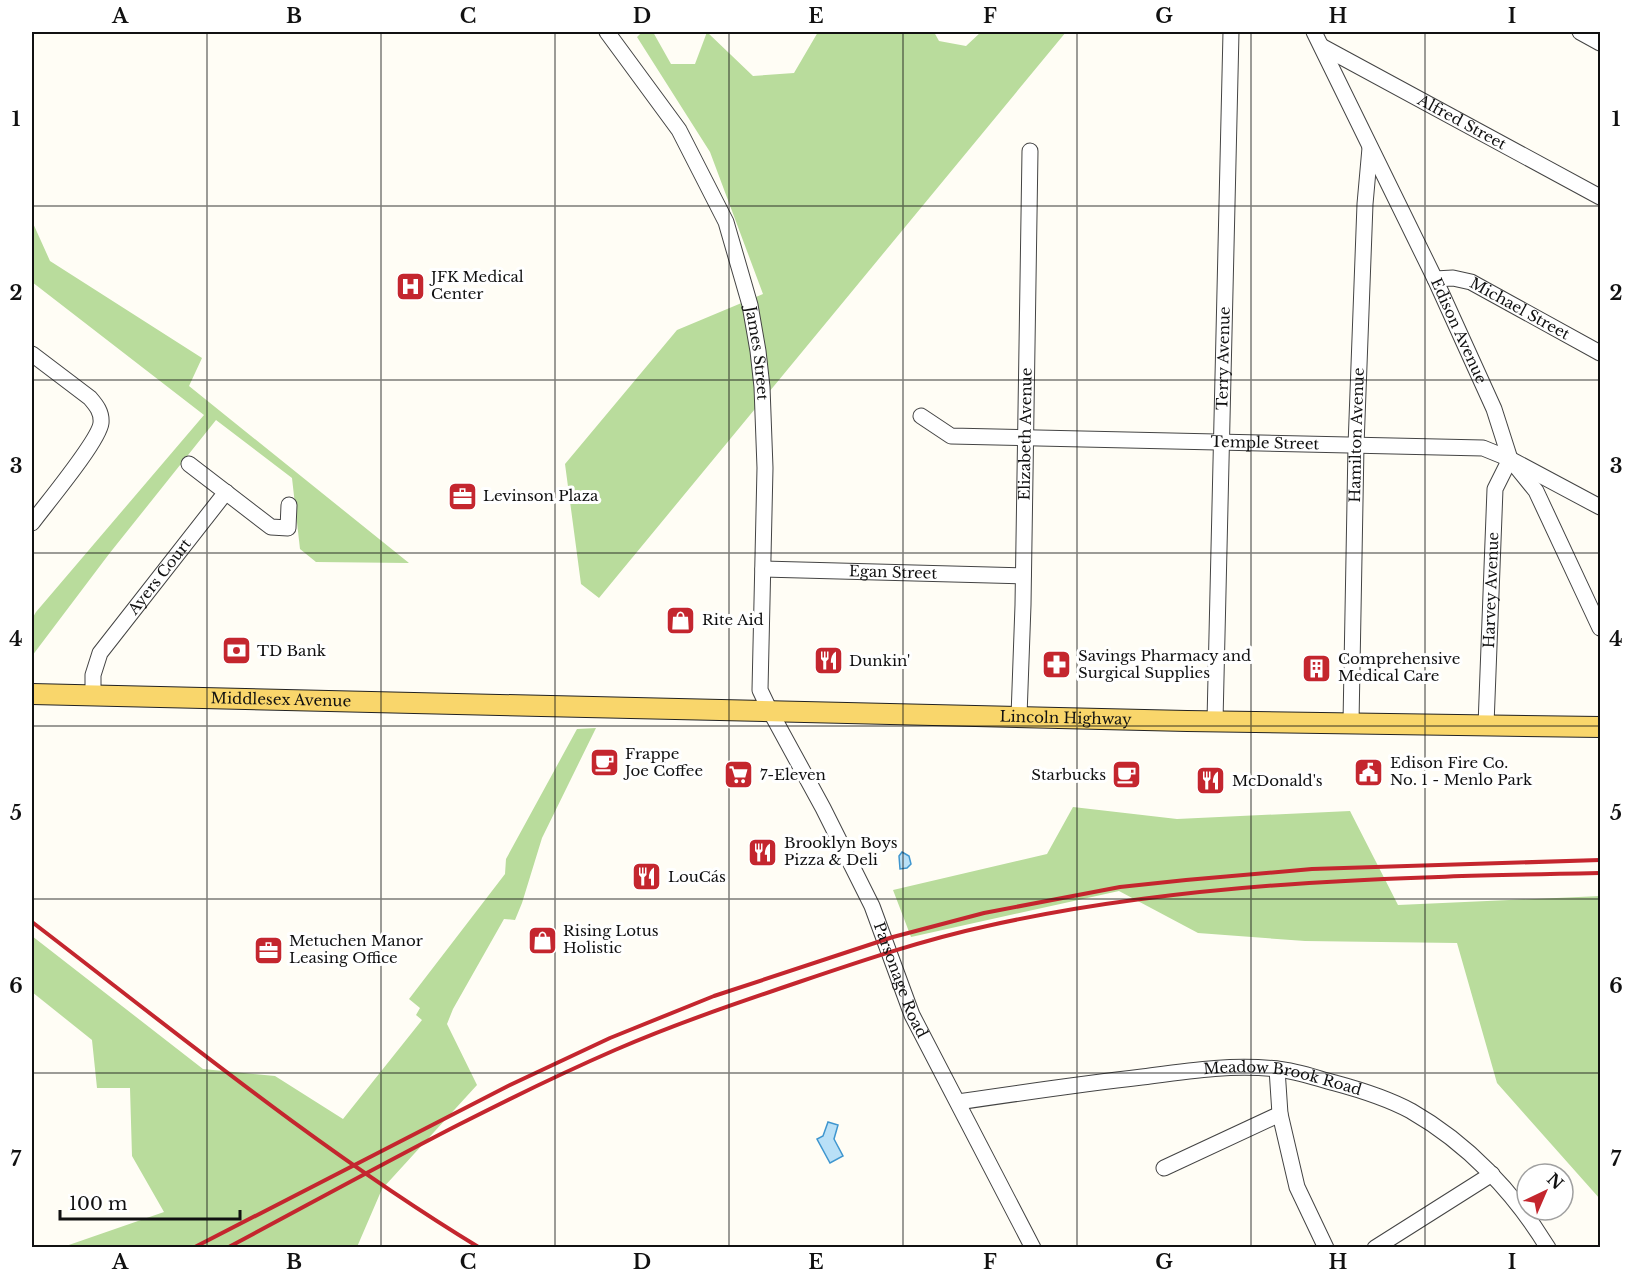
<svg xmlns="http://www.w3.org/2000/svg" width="1632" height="1279" viewBox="0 0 1632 1279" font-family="'Libre Baskerville',serif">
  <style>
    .forest { fill: #b9dc9c }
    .water { fill: #b9e0f7; stroke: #3f96cf; stroke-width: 1.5 }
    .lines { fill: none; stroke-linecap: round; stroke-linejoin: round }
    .minor-casing { stroke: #444; stroke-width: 17 }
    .major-casing { stroke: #222; stroke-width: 22 }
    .minor { stroke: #fff; stroke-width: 15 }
    .major { stroke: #f9d66b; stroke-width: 20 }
    .rail { stroke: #c4262e; stroke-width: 4 }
    .grid { fill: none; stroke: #111; stroke-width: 1.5; stroke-opacity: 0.55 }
    .labels { text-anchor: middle; stroke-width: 6; stroke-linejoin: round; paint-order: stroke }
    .street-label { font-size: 15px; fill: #111; stroke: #fff }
    .poi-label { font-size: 15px; fill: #111; stroke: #fff; text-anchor: start }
    .neatline { fill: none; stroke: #111; stroke-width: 2 }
    .grid-label { font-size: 20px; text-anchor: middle; font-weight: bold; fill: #111 }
  </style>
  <rect width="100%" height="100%" fill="#fffdf5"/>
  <g class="forest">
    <path d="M642 32H653L671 64H695L707 32 753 76 794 73 818 32H934L939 41 966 46 981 32H1066L599 598 581 584 565 464 677 330 763 294 710 152 637 37Z"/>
    <path d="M32 221 50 261 202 358 189 386 409 563 316 562 300 549 292 478 216 420 109 554 32 656V619L36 612 204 415 32 282Z"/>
    <path d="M596 728 542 838 522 903 515 920 504 919 453 1009 447 1024 477 1085 382 1189 357 1247H63L164 1212 132 1156 130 1088H97L92 1040 32 992V936L203 1069 275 1076 343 1119 422 1020 416 1015 420 1008 409 999 505 874 506 859 577 729Z"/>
    <path d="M1073 807 1177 819 1350 811 1398 905 1600 896V1199L1497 1083 1457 943 1305 941 1198 933 1119 891 911 937 893 890 1047 854Z"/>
  </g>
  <g class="water">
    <path d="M902 852 909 856 911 864 907 868 900 869 899 856Z"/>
    <path d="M828 1122 838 1125 834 1139 843 1156 830 1163 817 1139 823 1136Z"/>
  </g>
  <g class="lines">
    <defs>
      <g id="minor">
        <path id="s1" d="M607 32 679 130 726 222 750 305 758 351 762 387 765 468 760 690 770 711 823 808 872 906 912 1015 1033 1248"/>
        <path id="s2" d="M1314 32 1435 279 1494 409 1510 459 1536 491 1600 628"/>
        <path d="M1580 32 1600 43"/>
        <path id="s3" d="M1323 47 1600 197"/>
        <path id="s4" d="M1435 279 1453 278 1471 282 1600 353"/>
        <path d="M32 354 90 398C96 405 102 412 101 423 99 441 46 504 32 523"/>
        <path id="s5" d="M921 416 951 436 1483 448 1510 459 1600 507"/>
        <path d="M189 464 271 527 288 528 289 505"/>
        <path id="s6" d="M763 569 1023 576"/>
        <path id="s7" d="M93 696V675L100 653 226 492"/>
        <path id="s8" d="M1019 716 1023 605 1030 151"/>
        <path id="s9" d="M1215 721 1231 32"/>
        <path id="s10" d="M1351 723 1356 446 1365 204 1370 148"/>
        <path id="s11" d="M1486 725 1495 489 1510 459"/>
        <path d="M1277 1069 1280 1114 1297 1187 1326 1248"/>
        <path id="s12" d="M958 1102C1019 1093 1080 1084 1142 1077 1187 1071 1231 1064 1277 1069 1297 1071 1316 1078 1335 1083 1361 1090 1387 1098 1411 1111 1467 1143 1514 1192 1548 1248"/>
        <path d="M1164 1168 1280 1114"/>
        <path d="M1375 1248 1492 1174"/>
      </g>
      <g id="major">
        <path id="s13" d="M32 694 1187 721 1600 727"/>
      </g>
    </defs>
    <use href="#minor" class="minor-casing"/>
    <use href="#major" class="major-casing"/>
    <use href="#minor" class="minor"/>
    <use href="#major" class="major"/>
    <g class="rail">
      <path d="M32 922C178 1034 322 1152 480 1248"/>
      <path d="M193 1248 508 1086 610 1038 714 996 893 937 984 913 1120 887 1186 880 1312 869 1600 860"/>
      <path d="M227 1248C355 1180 482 1108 615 1050 675 1024 737 1003 799 982 861 961 923 940 987 926 1188 881 1395 877 1600 873"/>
    </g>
  </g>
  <path class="grid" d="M207 32V1248M381 32V1248M555 32V1248M729 32V1248M903 32V1248M1077 32V1248M1251 32V1248M1425 32V1248M32 206H1600M32 380H1600M32 553H1600M32 726H1600M32 899H1600M32 1073H1600"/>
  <defs>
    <symbol id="hospital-square" viewBox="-11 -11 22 22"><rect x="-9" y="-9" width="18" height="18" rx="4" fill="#c4262e" stroke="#fff"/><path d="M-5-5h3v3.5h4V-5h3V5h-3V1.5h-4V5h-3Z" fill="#fff"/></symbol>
    <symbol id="office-square" viewBox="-11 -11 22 22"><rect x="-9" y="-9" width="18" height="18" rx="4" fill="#c4262e" stroke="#fff"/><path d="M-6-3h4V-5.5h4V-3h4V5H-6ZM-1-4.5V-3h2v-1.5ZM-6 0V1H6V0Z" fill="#fff"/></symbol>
    <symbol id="shop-square" viewBox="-11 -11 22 22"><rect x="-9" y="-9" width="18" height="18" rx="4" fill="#c4262e" stroke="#fff"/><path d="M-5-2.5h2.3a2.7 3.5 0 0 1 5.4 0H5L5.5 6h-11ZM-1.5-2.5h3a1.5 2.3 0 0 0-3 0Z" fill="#fff"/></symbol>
    <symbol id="bank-square" viewBox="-11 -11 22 22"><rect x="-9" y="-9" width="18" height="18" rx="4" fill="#c4262e" stroke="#fff"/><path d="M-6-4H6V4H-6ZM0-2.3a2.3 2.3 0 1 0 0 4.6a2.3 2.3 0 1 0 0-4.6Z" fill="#fff"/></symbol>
    <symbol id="restaurant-square" viewBox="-11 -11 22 22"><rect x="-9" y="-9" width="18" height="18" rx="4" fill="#c4262e" stroke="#fff"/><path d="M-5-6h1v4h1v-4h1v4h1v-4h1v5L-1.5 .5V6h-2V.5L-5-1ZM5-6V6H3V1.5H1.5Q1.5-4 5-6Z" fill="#fff"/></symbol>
    <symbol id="pharmacy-square" viewBox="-11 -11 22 22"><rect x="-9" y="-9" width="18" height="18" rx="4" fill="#c4262e" stroke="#fff"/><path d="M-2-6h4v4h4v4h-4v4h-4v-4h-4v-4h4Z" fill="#fff"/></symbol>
    <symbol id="building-square" viewBox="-11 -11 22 22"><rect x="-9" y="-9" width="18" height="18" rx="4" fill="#c4262e" stroke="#fff"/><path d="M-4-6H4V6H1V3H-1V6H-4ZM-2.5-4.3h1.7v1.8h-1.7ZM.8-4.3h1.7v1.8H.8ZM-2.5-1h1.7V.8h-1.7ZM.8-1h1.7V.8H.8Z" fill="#fff"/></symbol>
    <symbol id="cafe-square" viewBox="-11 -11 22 22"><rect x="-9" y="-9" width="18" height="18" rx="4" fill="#c4262e" stroke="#fff"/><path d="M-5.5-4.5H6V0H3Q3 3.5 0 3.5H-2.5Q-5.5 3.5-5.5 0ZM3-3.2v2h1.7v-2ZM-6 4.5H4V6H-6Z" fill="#fff"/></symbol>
    <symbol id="civic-square" viewBox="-11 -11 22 22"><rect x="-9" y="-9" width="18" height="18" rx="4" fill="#c4262e" stroke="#fff"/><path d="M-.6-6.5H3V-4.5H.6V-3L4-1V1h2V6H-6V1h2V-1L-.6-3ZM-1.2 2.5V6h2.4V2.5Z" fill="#fff"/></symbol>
    <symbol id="supermarket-square" viewBox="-11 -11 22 22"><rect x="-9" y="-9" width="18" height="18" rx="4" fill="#c4262e" stroke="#fff"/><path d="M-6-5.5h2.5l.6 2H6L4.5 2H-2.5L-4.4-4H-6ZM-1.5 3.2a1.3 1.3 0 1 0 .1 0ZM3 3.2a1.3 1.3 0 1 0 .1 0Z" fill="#fff"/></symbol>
  </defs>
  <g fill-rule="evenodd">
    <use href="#hospital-square" x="394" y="270" width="33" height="33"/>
    <use href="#office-square" x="446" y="480" width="33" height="33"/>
    <use href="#shop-square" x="664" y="604" width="33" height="33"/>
    <use href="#bank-square" x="220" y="634" width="33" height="33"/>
    <use href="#restaurant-square" x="812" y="644" width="33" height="33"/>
    <use href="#pharmacy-square" x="1040" y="648" width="33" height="33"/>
    <use href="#building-square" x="1300" y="652" width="33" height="33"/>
    <use href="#cafe-square" x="588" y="746" width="33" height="33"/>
    <use href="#civic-square" x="1352" y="756" width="33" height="33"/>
    <use href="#supermarket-square" x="722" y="758" width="33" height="33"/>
    <use href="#cafe-square" x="1110" y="758" width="33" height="33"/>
    <use href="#restaurant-square" x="1194" y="764" width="33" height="33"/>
    <use href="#restaurant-square" x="746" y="836" width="33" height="33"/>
    <use href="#restaurant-square" x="630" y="860" width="33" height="33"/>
    <use href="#shop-square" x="526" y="924" width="33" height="33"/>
    <use href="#office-square" x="252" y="934" width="33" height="33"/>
  </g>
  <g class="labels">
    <g class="street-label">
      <text dy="5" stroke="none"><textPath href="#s3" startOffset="158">Alfred Street</textPath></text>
      <text dy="5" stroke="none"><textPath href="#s4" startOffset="92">Michael Street</textPath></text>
      <text dy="5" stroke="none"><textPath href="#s2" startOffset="332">Edison Avenue</textPath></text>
      <text dy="5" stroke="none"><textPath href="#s1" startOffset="360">James Street</textPath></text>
      <text dy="5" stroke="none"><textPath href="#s9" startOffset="363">Terry Avenue</textPath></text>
      <text dy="5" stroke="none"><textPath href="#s8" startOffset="282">Elizabeth Avenue</textPath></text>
      <text dy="5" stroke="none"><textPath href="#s10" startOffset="288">Hamilton Avenue</textPath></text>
      <text dy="5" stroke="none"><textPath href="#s5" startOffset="350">Temple Street</textPath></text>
      <text dy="5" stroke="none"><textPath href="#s6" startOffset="130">Egan Street</textPath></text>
      <text dy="5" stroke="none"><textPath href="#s7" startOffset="141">Ayers Court</textPath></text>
      <text dy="5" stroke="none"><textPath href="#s11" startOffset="135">Harvey Avenue</textPath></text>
      <text dy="5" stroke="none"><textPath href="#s13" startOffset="249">Middlesex Avenue</textPath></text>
      <text dy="5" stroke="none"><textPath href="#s13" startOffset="1034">Lincoln Highway</textPath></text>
      <text dy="5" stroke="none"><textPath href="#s1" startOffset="1020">Parsonage Road</textPath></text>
      <text dy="5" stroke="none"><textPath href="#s12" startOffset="328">Meadow Brook Road</textPath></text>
    </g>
    <g class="poi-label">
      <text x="431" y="282">JFK Medical<tspan x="431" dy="17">Center</tspan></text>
      <text x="483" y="501">Levinson Plaza</text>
      <text x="702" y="625">Rite Aid</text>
      <text x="257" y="656">TD Bank</text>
      <text x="1078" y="661">Savings Pharmacy and<tspan x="1078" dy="17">Surgical Supplies</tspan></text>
      <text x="1338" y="664">Comprehensive<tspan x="1338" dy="17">Medical Care</tspan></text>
      <text x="849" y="666">Dunkin'</text>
      <text x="625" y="759">Frappe<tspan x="625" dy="17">Joe Coffee</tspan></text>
      <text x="1390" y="768">Edison Fire Co.<tspan x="1390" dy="17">No. 1 - Menlo Park</tspan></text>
      <text x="760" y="780">7-Eleven</text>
      <text x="1106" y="780" text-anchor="end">Starbucks</text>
      <text x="1232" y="786">McDonald's</text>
      <text x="784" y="848">Brooklyn Boys<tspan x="784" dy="17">Pizza &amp; Deli</tspan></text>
      <text x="668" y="882">LouCás</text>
      <text x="563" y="936">Rising Lotus<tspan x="563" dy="17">Holistic</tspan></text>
      <text x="289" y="946">Metuchen Manor<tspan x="289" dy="17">Leasing Office</tspan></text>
    </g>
  </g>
  <rect width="1632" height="1279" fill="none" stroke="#ffffff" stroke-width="66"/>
  <g transform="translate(1545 1192) rotate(44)"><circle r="28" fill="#ffffff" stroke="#a0a0a0" stroke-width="1.5"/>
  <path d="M0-4.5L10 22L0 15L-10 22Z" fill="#c4262e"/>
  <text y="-9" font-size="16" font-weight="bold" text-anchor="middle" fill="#111111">N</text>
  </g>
  <path d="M60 1210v9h180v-9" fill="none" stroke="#111111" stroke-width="3"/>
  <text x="69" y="1210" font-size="18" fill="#111111" stroke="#ffffff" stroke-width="4.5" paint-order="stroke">100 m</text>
  <rect x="33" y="33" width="1566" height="1213" class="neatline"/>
  <g class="grid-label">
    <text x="120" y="23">A</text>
    <text x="294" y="23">B</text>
    <text x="468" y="23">C</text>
    <text x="642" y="23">D</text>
    <text x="816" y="23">E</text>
    <text x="990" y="23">F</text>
    <text x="1164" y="23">G</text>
    <text x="1338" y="23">H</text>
    <text x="1512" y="23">I</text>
    <text x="16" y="126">1</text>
    <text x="1616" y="126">1</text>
    <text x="16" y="300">2</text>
    <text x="1616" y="300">2</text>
    <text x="16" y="473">3</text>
    <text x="1616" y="473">3</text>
    <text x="16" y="646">4</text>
    <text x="1616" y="646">4</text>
    <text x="16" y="820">5</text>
    <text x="1616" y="820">5</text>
    <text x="16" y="993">6</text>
    <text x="1616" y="993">6</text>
    <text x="16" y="1166">7</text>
    <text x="1616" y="1166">7</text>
    <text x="120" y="1269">A</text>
    <text x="294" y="1269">B</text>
    <text x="468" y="1269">C</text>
    <text x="642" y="1269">D</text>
    <text x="816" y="1269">E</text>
    <text x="990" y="1269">F</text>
    <text x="1164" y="1269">G</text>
    <text x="1338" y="1269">H</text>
    <text x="1512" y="1269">I</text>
  </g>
</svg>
